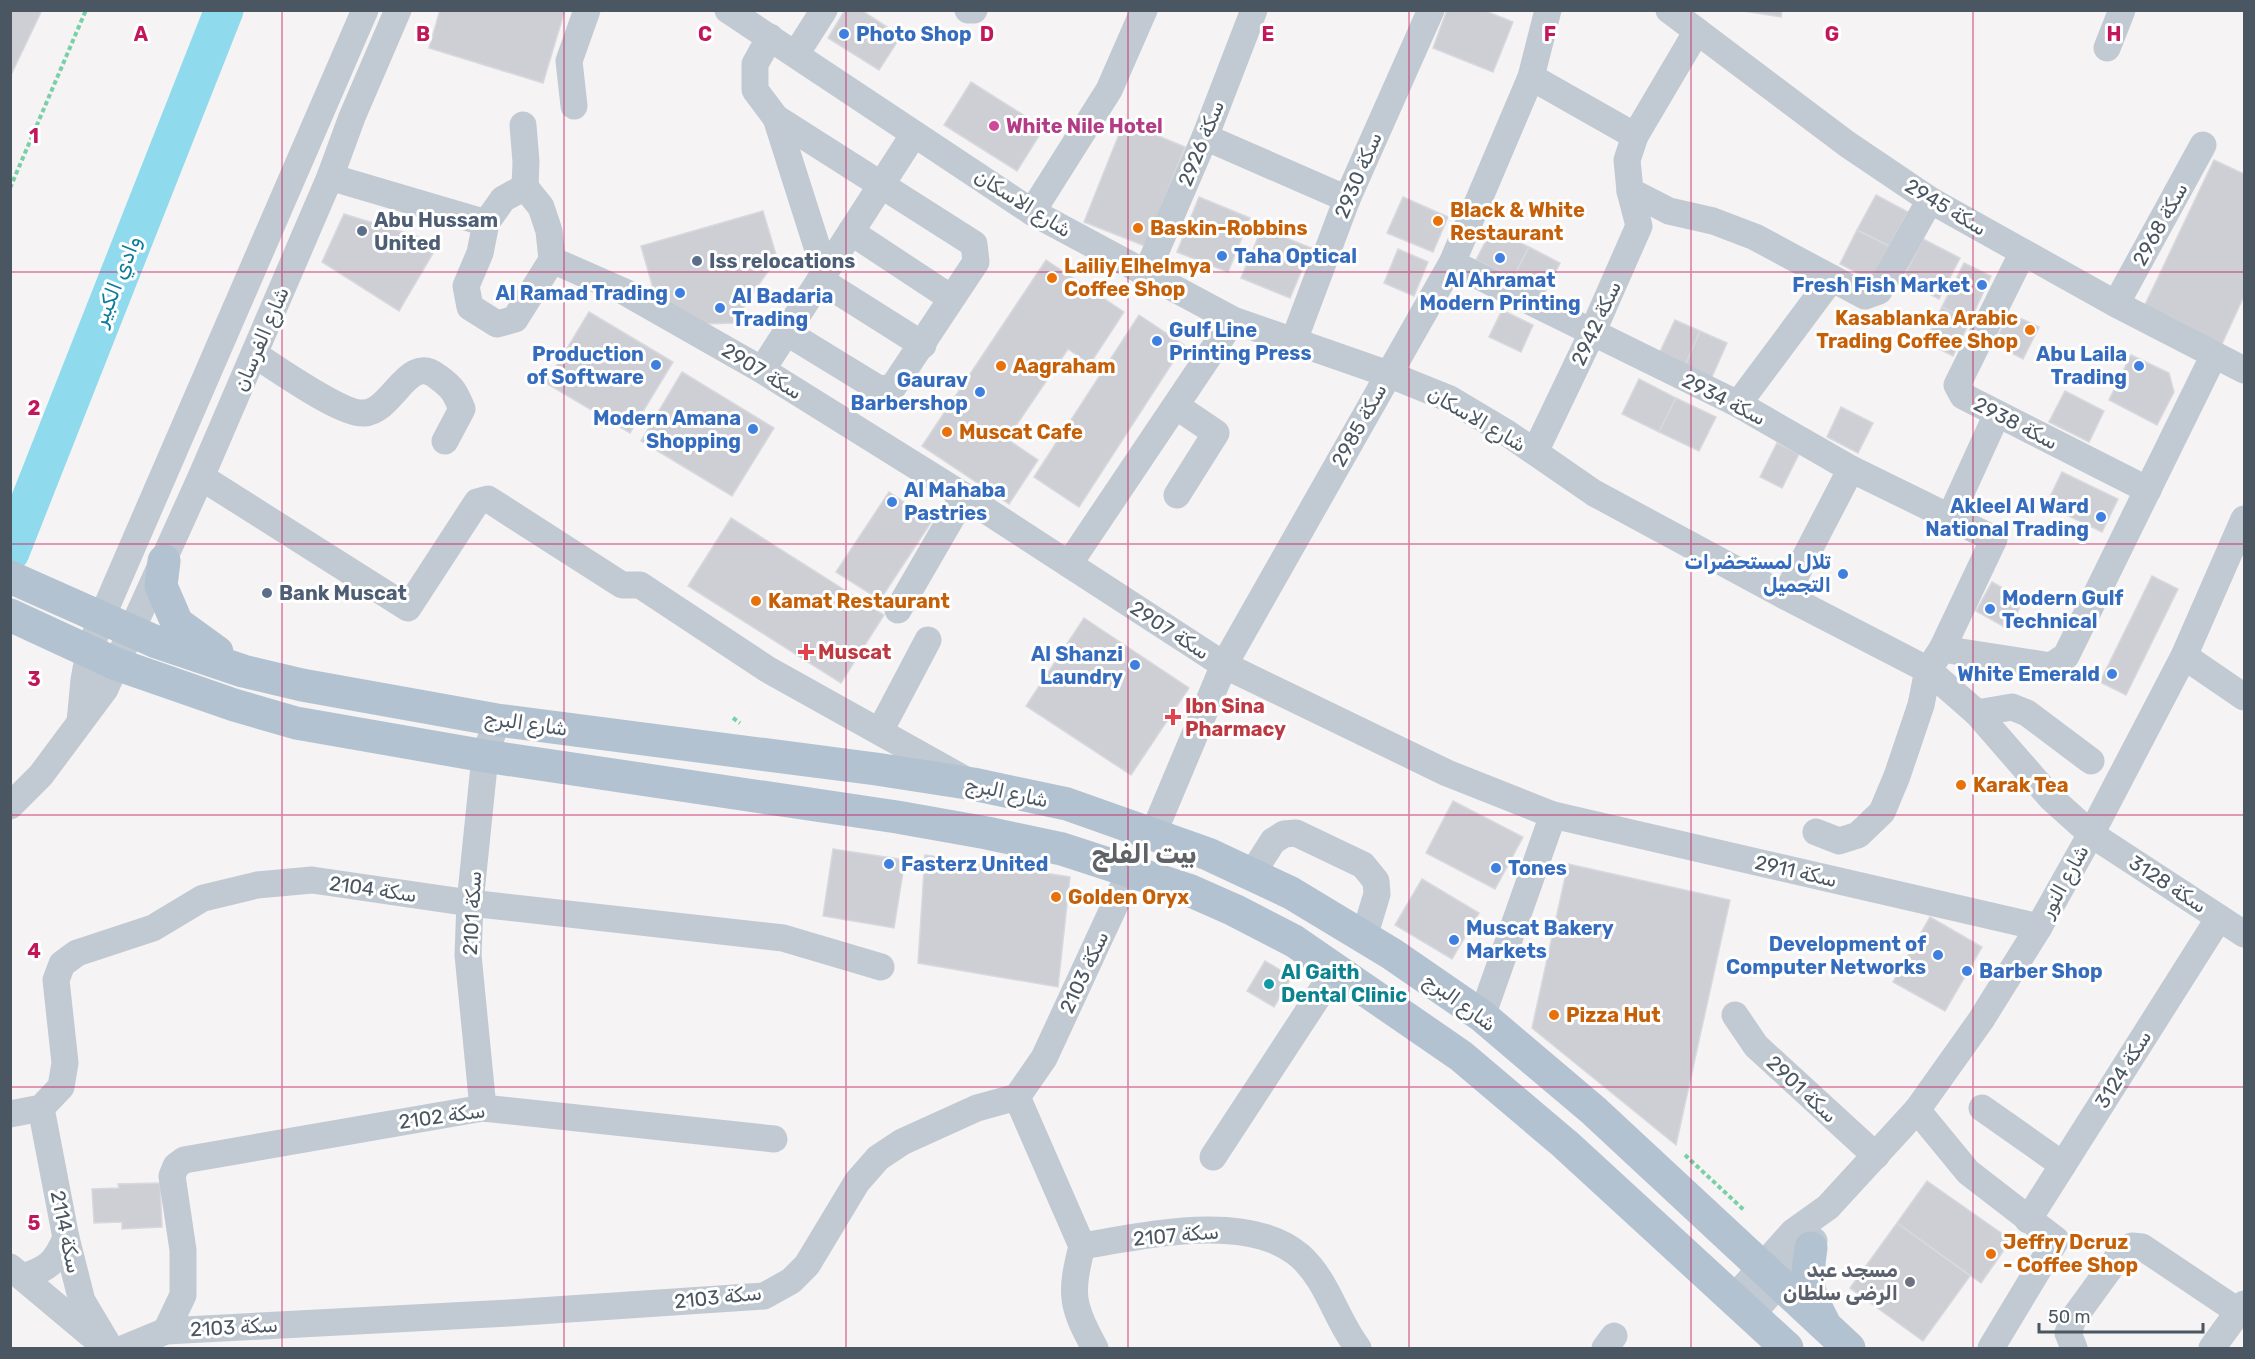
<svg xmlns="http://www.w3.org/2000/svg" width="2255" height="1359" viewBox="0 0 2255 1359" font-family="Rubik,Cairo,sans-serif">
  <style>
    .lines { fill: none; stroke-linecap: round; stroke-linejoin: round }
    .river { stroke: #90daee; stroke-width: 39 }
    .building { fill: #cdcfd5; stroke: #d7d9de; stroke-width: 1.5 }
    .path { stroke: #7ad0a6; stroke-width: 4; stroke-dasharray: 4.5 3; stroke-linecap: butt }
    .minor { stroke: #c1cad2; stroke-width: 27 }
    .major { stroke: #b3c2d1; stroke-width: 33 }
    .grid { fill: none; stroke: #c2185b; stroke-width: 1.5; stroke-opacity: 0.55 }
    .shop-dot { fill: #3f7fe0; stroke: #fff; stroke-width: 2 }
    .hotel-dot { fill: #d1479c; stroke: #fff; stroke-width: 2 }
    .food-dot { fill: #e8710a; stroke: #fff; stroke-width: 2 }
    .service-dot { fill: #5c6f8a; stroke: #fff; stroke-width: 2 }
    .health-dot { fill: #e0444e; stroke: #fff; stroke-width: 2 }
    .culture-dot { fill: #0f9aa8; stroke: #fff; stroke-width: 2 }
    .worship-dot { fill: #6b7280; stroke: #fff; stroke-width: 2 }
    .labels { text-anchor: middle; stroke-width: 6; stroke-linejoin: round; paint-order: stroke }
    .shop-label { font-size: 20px; font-weight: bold; fill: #366cbe; stroke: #fff; text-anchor: end }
    .hotel-label { font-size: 20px; font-weight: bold; fill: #b23c85; stroke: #fff; text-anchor: start }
    .street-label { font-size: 20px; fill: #4a5661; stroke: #fff }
    .food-label { font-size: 20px; font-weight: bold; fill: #c56008; stroke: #fff; text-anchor: start }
    .service-label { font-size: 20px; font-weight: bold; fill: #4e5e75; stroke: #fff; text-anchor: start }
    .health-label { font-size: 20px; font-weight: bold; fill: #be3a42; stroke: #fff; text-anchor: start }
    .culture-label { font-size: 20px; font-weight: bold; fill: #0d838f; stroke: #fff; text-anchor: start }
    .worship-label { font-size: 20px; font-weight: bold; fill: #5b616d; stroke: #fff; text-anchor: end }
    .water-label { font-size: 21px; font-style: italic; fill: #0c7c9b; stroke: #fff }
    .district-label { font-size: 26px; font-weight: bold; fill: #5f6368; stroke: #fff }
    .grid-label { font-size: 20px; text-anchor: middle; font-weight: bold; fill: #c2185b; stroke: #fff; stroke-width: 6; stroke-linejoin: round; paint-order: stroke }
  </style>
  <rect width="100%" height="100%" fill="#f5f3f3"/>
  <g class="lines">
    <path class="river" d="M10 552 224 10"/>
  </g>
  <g class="building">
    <path d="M10 10H42L10 77Z"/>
    <path d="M440 10H565L543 83 429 48Z"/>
    <path d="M845 10H861L901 36 879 70 828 38Z"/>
    <path d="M1447 10H1483L1513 22 1493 72 1433 48Z"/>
    <path d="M1737 10H1782L1781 17Z"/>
    <path d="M971 82 1044 128 1017 171 944 125Z"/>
    <path d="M1124 122 1185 147 1145 246 1084 222Z"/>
    <path d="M2214 160 2244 174V296L2221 346 2143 309Z"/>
    <path d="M1876 195 1908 212 1889 246 1857 230Z"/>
    <path d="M1199 197 1250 218 1228 272 1177 252Z"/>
    <path d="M1403 197 1448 217 1433 252 1387 233Z"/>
    <path d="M763 211 777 258 733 323 704 324 656 299 641 246Z"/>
    <path d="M344 214 439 243 399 311 322 262Z"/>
    <path d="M1262 228 1311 248 1290 298 1241 278Z"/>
    <path d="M1492 229 1529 247 1513 278 1476 260Z"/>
    <path d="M1857 230 1889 246 1871 280 1840 264Z"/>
    <path d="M1923 239 1960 258 1939 299 1902 280Z"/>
    <path d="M1529 247 1560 263 1544 294 1513 278Z"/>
    <path d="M1398 249 1428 262 1414 296 1384 283Z"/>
    <path d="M1046 260 1124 312 1090 364 1068 349 1007 439 1038 460 1009 504 922 446Z"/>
    <path d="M1964 263 1991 276 1970 321 1942 307Z"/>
    <path d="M1942 307 1970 321 1953 356 1925 342Z"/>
    <path d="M1502 310 1533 325 1521 352 1489 337Z"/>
    <path d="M589 312 673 362 630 433 546 383Z"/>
    <path d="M2009 313 2039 327 2023 359 1994 344Z"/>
    <path d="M1139 315 1184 345 1079 507 1034 477Z"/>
    <path d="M1675 320 1700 331 1685 366 1659 354Z"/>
    <path d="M1700 331 1727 343 1711 379 1685 366Z"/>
    <path d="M2131 355 2169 373 2174 392 2157 425 2109 400Z"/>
    <path d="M682 372 774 428 732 496 641 441Z"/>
    <path d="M1639 379 1676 398 1659 432 1622 414Z"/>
    <path d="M2065 391 2104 411 2089 442 2049 422Z"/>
    <path d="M1676 398 1716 417 1699 451 1659 432Z"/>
    <path d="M1841 407 1873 423 1858 453 1827 437Z"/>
    <path d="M1777 443 1799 454 1782 488 1760 477Z"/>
    <path d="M2062 472 2118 499 2102 532 2046 505Z"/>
    <path d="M889 492 932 521 880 600 836 572Z"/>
    <path d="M731 518 884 615 841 683 688 586Z"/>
    <path d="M2152 576 2178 589 2126 695 2100 682Z"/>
    <path d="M1992 582 2024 600 2008 629 1976 611Z"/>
    <path d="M1084 618 1189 688 1131 775 1026 706Z"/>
    <path d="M1453 801 1523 837 1495 889 1426 853Z"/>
    <path d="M833 849 905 860 894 928 823 916Z"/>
    <path d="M925 855 1070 877 1058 987 918 963Z"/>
    <path d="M1568 864 1730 900 1676 1145 1532 1028Z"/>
    <path d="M1422 879 1479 913 1452 959 1395 925Z"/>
    <path d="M1930 917 1982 947 1945 1011 1893 982Z"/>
    <path d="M1265 961 1292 977 1274 1007 1247 991Z"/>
    <path d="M1927 1181 2011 1240 1981 1283 1897 1223Z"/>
    <path d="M160 1183 162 1227 122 1229V1222L94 1223 92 1189 119 1188 118 1184Z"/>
    <path d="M1897 1223 1970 1276 1923 1341 1850 1288Z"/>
  </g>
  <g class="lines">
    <g class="path">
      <path d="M10 188 86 10"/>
      <path d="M733 718 740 723"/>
      <path d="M1685 1155 1745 1211"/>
    </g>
    <g class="minor">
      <path d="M728 10 1032 212 1233 320 1388 374 1450 399 1507 433 1594 493 1785 596 1928 670 1977 713 2051 798 2091 834 2244 934"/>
      <path d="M968 10H974"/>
      <path d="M1669 10 1847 144 1930 200 2116 304 2244 370"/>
      <path d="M770 37 755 64V90L776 118 825 272"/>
      <path d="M2107 48 2122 10"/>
      <path d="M796 54 824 10"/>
      <path d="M1531 77 1635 136"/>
      <path d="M574 106 569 61 587 10"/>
      <path d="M776 118 974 244 976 262 893 387 879 389 786 332"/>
      <path d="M523 125 526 162 525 187"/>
      <path d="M1205 137 1347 199"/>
      <path d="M330 177 486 223"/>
      <path d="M525 187 541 207 549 231 552 260 515 319 497 324 470 307 466 286 480 253 486 223 503 199Z"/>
      <path d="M1630 191 1669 211 1713 221 1755 237 1865 296 1879 291 1930 200"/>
      <path d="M1032 212 1109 90 1144 10"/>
      <path d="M851 232 951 298"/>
      <path d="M2023 252 1957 385 1963 396 2148 490"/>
      <path d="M552 260 625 292 762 370 964 496 1224 665 1447 773 1553 815 2039 927"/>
      <path d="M1452 263 1738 404 1851 469 1994 539 1942 649 1928 670 1921 705 1897 776 1882 812 1858 835 1839 841 1816 832"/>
      <path d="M1146 274 1205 137 1254 10"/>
      <path d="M820 280 923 345"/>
      <path d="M2116 304 2203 145"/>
      <path d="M1293 343 1347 199 1431 10"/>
      <path d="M254 354C276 368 342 415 364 413 394 411 407 352 438 377 453 388 455 392 462 409L445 441"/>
      <path d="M762 370 914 134"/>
      <path d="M1738 404 1832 278"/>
      <path d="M1176 406 1216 433 1177 495"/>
      <path d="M1535 452 1592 333 1639 226 1630 191 1627 160 1635 136 1697 31"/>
      <path d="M201 477 408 608 477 502 488 499 622 585H640L767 669 964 779"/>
      <path d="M1950 517 1997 414"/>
      <path d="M1069 564 1233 320"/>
      <path d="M1785 596 1851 469"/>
      <path d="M898 610 964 496"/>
      <path d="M1942 649 2051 666 2066 656 2214 355"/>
      <path d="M2184 656 2244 697"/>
      <path d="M1977 713 2012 707 2027 713 2091 761"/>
      <path d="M80 722 84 680 89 652 102 617 365 10"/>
      <path d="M880 731 928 640"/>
      <path d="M10 806 41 775 105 689 201 477 330 177 352 117 398 10"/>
      <path d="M1153 834 1224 665 1452 263 1531 77 1548 10"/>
      <path d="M1252 874 1273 841 1284 834 1296 833 1363 865 1376 881 1377 894 1364 937"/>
      <path d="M1735 1015 1756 1046 1876 1156"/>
      <path d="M1482 1016 1553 815"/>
      <path d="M1017 1097 1082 1246"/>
      <path d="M41 1108 66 1238 82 1301 110 1348"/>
      <path d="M483 1108 468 955 470 903 485 756 497 720"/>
      <path d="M1982 1108 2063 1165"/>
      <path d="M1917 1110 1968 1172 2056 1240 1991 1348"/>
      <path d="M10 1114 41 1108 61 1087 65 1063 56 980 62 964 77 953 153 928 203 898 257 885 312 880 470 903 783 938 881 967"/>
      <path d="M1213 1157 1336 969"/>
      <path d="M2028 1220 2219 918"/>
      <path d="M1082 1246C1144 1236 1248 1211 1300 1256 1328 1281 1336 1320 1358 1348"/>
      <path d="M1082 1246C1070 1294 1071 1305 1095 1348"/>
      <path d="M10 1267 97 1340"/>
      <path d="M23 1277C49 1268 55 1263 66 1238"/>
      <path d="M1733 1299 1793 1232 1828 1207 1917 1110 1981 1020 2039 927 2091 834 2184 656 2244 519"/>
      <path d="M1751 1315 1811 1248 1814 1241"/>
      <path d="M166 1331 183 1295V1250L172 1176 176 1166 184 1160 483 1108 774 1139"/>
      <path d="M125 1348 166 1331 509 1313 764 1296 791 1281 807 1265 857 1182 878 1158 902 1142 977 1108 1017 1097 1044 1058 1131 870"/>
      <path d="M1605 1348 1614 1336"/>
      <path d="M2074 1348 2068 1333 2073 1319 2121 1253 2132 1246 2142 1247 2239 1312"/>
      <path d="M2212 1348 2244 1304"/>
    </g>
    <g class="major">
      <path d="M164 561 161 586 177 623 217 652"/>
      <path d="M10 577 154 641 243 671 302 685 497 720 876 769 973 784 1067 804 1208 854 1291 893 1392 954 1482 1016 1593 1110 1849 1348"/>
      <path d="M10 615 116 664 234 705 296 723 485 756 897 817 987 833 1062 849 1191 891 1234 910 1294 941 1461 1056 1565 1144 1787 1348"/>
      <path d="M1811 1248C1806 1283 1806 1289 1823 1321"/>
    </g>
  </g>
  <path class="grid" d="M282 10V1348M564 10V1348M846 10V1348M1128 10V1348M1409 10V1348M1691 10V1348M1973 10V1348M10 272H2244M10 544H2244M10 815H2244M10 1087H2244"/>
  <g class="shop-dot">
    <circle cx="844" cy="34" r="6"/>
    <circle cx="1222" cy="256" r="6"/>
    <circle cx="1500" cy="258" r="6"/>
    <circle cx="1982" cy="285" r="6"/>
    <circle cx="680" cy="293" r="6"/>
    <circle cx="720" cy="308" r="6"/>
    <circle cx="1157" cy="341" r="6"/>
    <circle cx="656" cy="365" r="6"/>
    <circle cx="2139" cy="366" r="6"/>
    <circle cx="980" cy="392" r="6"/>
    <circle cx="753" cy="429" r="6"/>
    <circle cx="892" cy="502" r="6"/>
    <circle cx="2101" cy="517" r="6"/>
    <circle cx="1843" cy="574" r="6"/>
    <circle cx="1990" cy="609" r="6"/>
    <circle cx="1135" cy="665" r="6"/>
    <circle cx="2112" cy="674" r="6"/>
    <circle cx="889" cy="864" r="6"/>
    <circle cx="1496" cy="868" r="6"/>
    <circle cx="1454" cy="940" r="6"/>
    <circle cx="1938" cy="955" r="6"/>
    <circle cx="1967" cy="971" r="6"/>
  </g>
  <circle class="hotel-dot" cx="994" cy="126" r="6"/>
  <g class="food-dot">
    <circle cx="1438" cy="221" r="6"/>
    <circle cx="1138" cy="228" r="6"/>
    <circle cx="1052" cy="278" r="6"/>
    <circle cx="2030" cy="330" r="6"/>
    <circle cx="1001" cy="366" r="6"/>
    <circle cx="947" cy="432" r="6"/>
    <circle cx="756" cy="601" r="6"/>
    <circle cx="1961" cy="785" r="6"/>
    <circle cx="1056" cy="897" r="6"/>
    <circle cx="1554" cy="1015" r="6"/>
    <circle cx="1991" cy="1254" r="6"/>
  </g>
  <g class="service-dot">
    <circle cx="362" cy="231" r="6"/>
    <circle cx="697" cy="261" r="6"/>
    <circle cx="267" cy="593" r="6"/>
  </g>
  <g class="health-dot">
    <path d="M803 643h6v6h6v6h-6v6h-6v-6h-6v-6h6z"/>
    <path d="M1170 708h6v6h6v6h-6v6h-6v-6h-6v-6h6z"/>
  </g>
  <circle class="culture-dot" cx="1269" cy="984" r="6"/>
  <circle class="worship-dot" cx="1910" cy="1282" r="6"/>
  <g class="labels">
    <g class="shop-label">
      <text x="856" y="41" text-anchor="start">Photo Shop</text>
      <text x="1234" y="263" text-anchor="start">Taha Optical</text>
      <text x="1500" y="287" text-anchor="middle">Al Ahramat<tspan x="1500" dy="23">Modern Printing</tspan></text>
      <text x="1970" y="292">Fresh Fish Market</text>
      <text x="668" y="300">Al Ramad Trading</text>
      <text x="732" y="303" text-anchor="start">Al Badaria<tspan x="732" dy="23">Trading</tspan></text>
      <text x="1169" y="337" text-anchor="start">Gulf Line<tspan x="1169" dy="23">Printing Press</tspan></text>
      <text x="644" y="361">Production<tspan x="644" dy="23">of Software</tspan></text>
      <text x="2127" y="361">Abu Laila<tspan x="2127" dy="23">Trading</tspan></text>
      <text x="968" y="387">Gaurav<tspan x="968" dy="23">Barbershop</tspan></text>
      <text x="741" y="425">Modern Amana<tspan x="741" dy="23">Shopping</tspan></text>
      <text x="904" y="497" text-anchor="start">Al Mahaba<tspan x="904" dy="23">Pastries</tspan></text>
      <text x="2089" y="513">Akleel Al Ward<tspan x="2089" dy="23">National Trading</tspan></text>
      <text x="1831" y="569">تلال لمستحضرات<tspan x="1831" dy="23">التجميل</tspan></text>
      <text x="2002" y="605" text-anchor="start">Modern Gulf<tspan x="2002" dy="23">Technical</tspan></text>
      <text x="1123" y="661">Al Shanzi<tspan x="1123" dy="23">Laundry</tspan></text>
      <text x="2100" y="681">White Emerald</text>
      <text x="901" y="871" text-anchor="start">Fasterz United</text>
      <text x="1508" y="875" text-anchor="start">Tones</text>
      <text x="1466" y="935" text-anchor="start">Muscat Bakery<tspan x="1466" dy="23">Markets</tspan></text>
      <text x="1926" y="951">Development of<tspan x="1926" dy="23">Computer Networks</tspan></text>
      <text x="1979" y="978" text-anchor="start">Barber Shop</text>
    </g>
    <g class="hotel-label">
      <text x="1006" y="133">White Nile Hotel</text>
    </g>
    <g class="street-label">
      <text transform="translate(1201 143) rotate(-68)" y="7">سكة 2926</text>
      <text transform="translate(1358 175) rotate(-67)" y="7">سكة 2930</text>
      <text transform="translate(1023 203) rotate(32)" y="7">شارع الاسكان</text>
      <text transform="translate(1946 207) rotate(31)" y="7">سكة 2945</text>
      <text transform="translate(2160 224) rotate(-61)" y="7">سكة 2968</text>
      <text transform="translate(1596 323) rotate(-65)" y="7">سكة 2942</text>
      <text transform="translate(261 339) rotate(-67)" y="7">شارع الفرسان</text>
      <text transform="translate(762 371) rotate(31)" y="7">سكة 2907</text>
      <text transform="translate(1724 399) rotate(27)" y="7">سكة 2934</text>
      <text transform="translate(1477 419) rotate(30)" y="7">شارع الاسكان</text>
      <text transform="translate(2016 423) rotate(27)" y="7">سكة 2938</text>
      <text transform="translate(1359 425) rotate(-61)" y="7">سكة 2985</text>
      <text transform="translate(1170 630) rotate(33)" y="7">سكة 2907</text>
      <text transform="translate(526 723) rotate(8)" y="7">شارع البرج</text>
      <text transform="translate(1007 792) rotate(12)" y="7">شارع البرج</text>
      <text transform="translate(1796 871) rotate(13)" y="7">سكة 2911</text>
      <text transform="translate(2064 881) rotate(-61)" y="7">شارع النور</text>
      <text transform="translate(2168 884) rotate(33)" y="7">سكة 3128</text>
      <text transform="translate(373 889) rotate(8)" y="7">سكة 2104</text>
      <text transform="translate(472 913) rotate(-87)" y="7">سكة 2101</text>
      <text transform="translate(1084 972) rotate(-65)" y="7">سكة 2103</text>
      <text transform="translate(1460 1002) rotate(36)" y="7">شارع البرج</text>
      <text transform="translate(2123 1069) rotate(-58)" y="7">سكة 3124</text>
      <text transform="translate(1802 1089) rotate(43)" y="7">سكة 2901</text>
      <text transform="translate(442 1116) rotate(-8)" y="7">سكة 2102</text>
      <text transform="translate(66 1232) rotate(78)" y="7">سكة 2114</text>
      <text transform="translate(1176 1235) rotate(-5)" y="7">سكة 2107</text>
      <text transform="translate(718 1297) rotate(-6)" y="7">سكة 2103</text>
      <text transform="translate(234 1327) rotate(-3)" y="7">سكة 2103</text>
    </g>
    <g class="food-label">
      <text x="1450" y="217">Black &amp; White<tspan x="1450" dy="23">Restaurant</tspan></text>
      <text x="1150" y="235">Baskin-Robbins</text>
      <text x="1064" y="273">Lailiy Elhelmya<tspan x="1064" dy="23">Coffee Shop</tspan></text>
      <text x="2018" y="325" text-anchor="end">Kasablanka Arabic<tspan x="2018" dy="23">Trading Coffee Shop</tspan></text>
      <text x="1013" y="373">Aagraham</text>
      <text x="959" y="439">Muscat Cafe</text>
      <text x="768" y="608">Kamat Restaurant</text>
      <text x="1973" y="792">Karak Tea</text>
      <text x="1068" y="904">Golden Oryx</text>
      <text x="1566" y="1022">Pizza Hut</text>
      <text x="2003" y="1249">Jeffry Dcruz<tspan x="2003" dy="23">- Coffee Shop</tspan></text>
    </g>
    <g class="service-label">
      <text x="374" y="227">Abu Hussam<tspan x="374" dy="23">United</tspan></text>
      <text x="709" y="268">Iss relocations</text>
      <text x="279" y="600">Bank Muscat</text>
    </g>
    <g class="health-label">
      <text x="818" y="659">Muscat</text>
      <text x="1185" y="713">Ibn Sina<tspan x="1185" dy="23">Pharmacy</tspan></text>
    </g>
    <g class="culture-label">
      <text x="1281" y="979">Al Gaith<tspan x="1281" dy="23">Dental Clinic</tspan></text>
    </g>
    <g class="worship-label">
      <text x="1898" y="1277">مسجد عبد<tspan x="1898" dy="23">الرضى سلطان</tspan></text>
    </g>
    <g class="water-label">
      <text transform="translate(117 281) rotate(-68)" y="7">وادي الكبير</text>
    </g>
    <g class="district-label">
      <text x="1144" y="863">بيت الفلج</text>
    </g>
  </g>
  <g class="grid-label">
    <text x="141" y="41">A</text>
    <text x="423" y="41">B</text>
    <text x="705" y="41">C</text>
    <text x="987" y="41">D</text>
    <text x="1268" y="41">E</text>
    <text x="1550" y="41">F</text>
    <text x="1832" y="41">G</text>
    <text x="2114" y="41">H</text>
    <text x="34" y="143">1</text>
    <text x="34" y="415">2</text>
    <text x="34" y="686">3</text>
    <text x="34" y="958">4</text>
    <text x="34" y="1230">5</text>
  </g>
  <rect width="2255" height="1359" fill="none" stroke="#4a5661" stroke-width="24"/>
  <path d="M2039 1323v9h164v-9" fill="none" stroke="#4a5661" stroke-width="3"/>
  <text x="2048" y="1323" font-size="18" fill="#4a5661" stroke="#ffffff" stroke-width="4.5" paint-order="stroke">50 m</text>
</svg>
